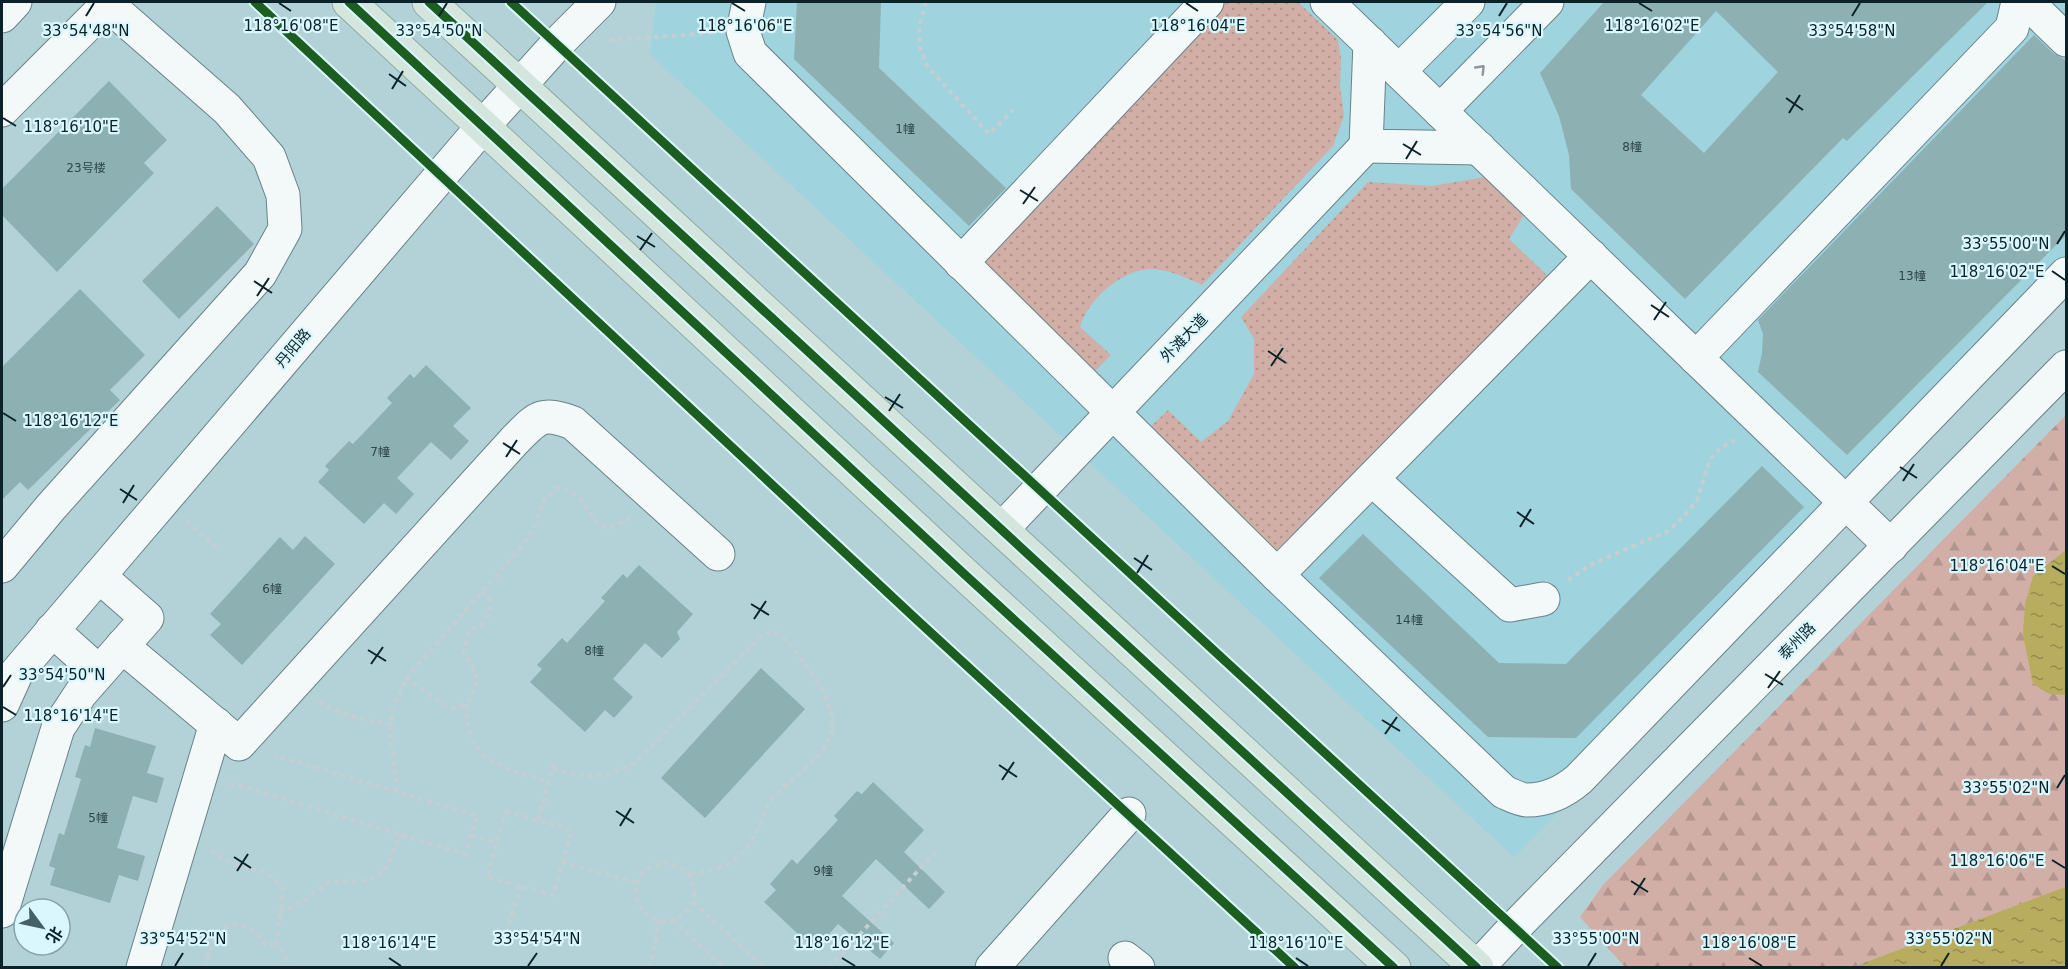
<svg xmlns="http://www.w3.org/2000/svg" width="2068" height="969" viewBox="0 0 2068 969" font-family="'DejaVu Sans','Noto Sans SC',sans-serif">
  <style>
    .built { fill: #9fd3de }
    .grass { fill: url(#grass-dots) }
    .forest { fill: url(#forest-firs) }
    .water { fill: url(#water-ripples) }
    .building { fill: #8db0b2; fill-rule: evenodd }
    .lines { fill: none; stroke-linecap: round; stroke-linejoin: round }
    .minor-casing { stroke: #698388; stroke-width: 35 }
    .highway-casing { stroke: #8daba4; stroke-width: 35 }
    .path { stroke: #c5cfd1; stroke-width: 4; stroke-dasharray: 4.5 4.5; stroke-linecap: butt }
    .minor { stroke: #f3f8f9; stroke-width: 33 }
    .highway { stroke: #d3e5dd; stroke-width: 33 }
    .cycleway-casing { stroke: #dbf7fe; stroke-width: 13 }
    .cycleway { stroke: #1b5e20; stroke-width: 9 }
    .oneway { stroke: #8b989b }
    .ticks { fill: none; stroke: #0b2328; stroke-width: 2 }
    .labels { text-anchor: middle; stroke-width: 4.5; stroke-linejoin: round; paint-order: stroke }
    .number-label { font-size: 12px; fill: #2c464a }
    .street-label { font-size: 15px; fill: #0b2328; stroke: #dbf7fe }
    .ticks-label { font-size: 15px; text-anchor: middle; fill: #0b2328; stroke: #dbf7fe; stroke-width: 4.5; stroke-linejoin: round; paint-order: stroke }
  </style>
  <defs>
    <pattern id="grass-dots" width="8" height="8" patternUnits="userSpaceOnUse" patternTransform="scale(1.5)"><rect width="8" height="8" fill="#d1aea6"/><path d="M2 2h.1M6 6h.1" fill="none" stroke="#b2958f" stroke-width="1.8" stroke-linecap="round"/></pattern>
    <pattern id="forest-firs" width="22" height="20" patternUnits="userSpaceOnUse" patternTransform="scale(1.5)"><rect width="22" height="20" fill="#d1aea6"/><path d="M5 1l3.5 6h-7zM16 11l3.5 6h-7z" fill="#b2958f"/></pattern>
    <pattern id="water-ripples" width="26" height="14" patternUnits="userSpaceOnUse" patternTransform="scale(1.5)"><rect width="26" height="14" fill="#b8ac5e"/><path d="M2 4q2-2 4 0t4 0M15 11q2-2 4 0t4 0" fill="none" stroke="#948c4e"/></pattern>
  </defs>
  <rect width="100%" height="100%" fill="#b2d2d8"/>
  <path class="built" d="M656 2H2066V299L1514 857 650 54Z"/>
  <g class="grass">
    <path d="M1221 2H1298L1338 40 1341 58 1340 86 1344 116 1333 146 1202 285C1187 278 1171 270 1153 269 1124 267 1087 300 1080 327L1111 355 1092 374 985 268 988 256Z"/>
    <path d="M1485 177 1523 216 1509 239 1551 279 1289 543 1274 551 1147 430 1168 410 1201 442 1228 421 1254 374V339L1241 317 1368 182 1432 186Z"/>
  </g>
  <path class="forest" d="M2066 415V887L1853 967H1625L1580 917 1603 885Z"/>
  <g class="water">
    <path d="M2066 550V695L2049 694 2033 684 2023 635 2025 604 2033 576Z"/>
    <path d="M2066 887V967H1853L2057 890Z"/>
  </g>
  <g class="building">
    <path d="M797 2H881L879 68 1006 188 969 226 794 59Z"/>
    <path d="M1604 2H1988L1847 141 1843 138 1685 299 1571 189 1569 155 1559 116 1540 73ZM1716 11 1778 72 1704 153 1641 95Z"/>
    <path d="M2034 35 2053 53 2067 61V234L1847 455 1758 372 1762 353 1763 334 1758 320Z"/>
    <path d="M109 81 167 140 144 163 154 173 57 272 2 215V189Z"/>
    <path d="M217 206 254 244 179 319 142 281Z"/>
    <path d="M80 289 145 355 110 390 120 400 28 490 20 482 2 500V367Z"/>
    <path d="M426 365 471 408 453 426 469 441 451 460 431 442 397 478 414 494 396 514 384 503 364 524 318 482 329 470 325 466 349 441 353 444 392 403 387 398 410 374 414 378Z"/>
    <path d="M1762 466 1804 507 1576 738 1488 737 1319 578 1363 534 1499 663 1566 664Z"/>
    <path d="M305 536 335 564 242 665 210 635 221 624 210 614 280 537 293 550Z"/>
    <path d="M639 565 693 614 677 632 680 639 662 658 645 643 613 679 633 697 614 718 605 710 585 732 530 682 542 669 537 665 562 638 567 643 605 601 601 598 623 574 627 578Z"/>
    <path d="M761 668 805 709 705 818 661 778Z"/>
    <path d="M95 728 156 746 147 773 164 778 157 803 133 796 117 848 145 856 138 881 119 875 110 903 50 885 55 868 49 866 59 833 64 835 81 779 75 777 85 745 90 747Z"/>
    <path d="M873 782 924 830 904 852 945 892 929 909 876 859 842 896 894 943 880 959 838 924 815 950 764 902 776 890 770 884 792 859 797 864 838 820 834 816 857 791 862 794Z"/>
  </g>
  <g class="lines">
    <defs>
      <g id="minor">
        <path d="M749 2 743 31 750 53 1277 575"/>
        <path d="M1327 2 1891 546"/>
        <path d="M2027 2 2066 40"/>
        <path d="M2 16 15 2"/>
        <path d="M1370 43 1366 146 1479 148"/>
        <path d="M1399 71 1468 2"/>
        <path d="M2 110 108 4"/>
        <path d="M1440 111 1547 2"/>
        <path d="M1591 256 1277 575 1504 792C1511 795 1520 800 1527 800 1548 800 1564 792 1579 779L2066 274"/>
        <path d="M961 263 1207 2"/>
        <path d="M1696 358 2012 28 2018 2"/>
        <path d="M1372 479 1510 605 1543 599"/>
        <path d="M1002 529 1366 146"/>
        <path d="M2 566 51 507 260 274 285 229 283 195 269 157 227 109 105 2"/>
        <path d="M52 630 99 672"/>
        <path d="M122 646 239 744 515 440C538 417 541 411 573 423L718 554"/>
        <path d="M2 705 17 672 99 576 484 125 557 44 599 2"/>
        <path d="M2 911 58 728 81 693 147 618 99 576"/>
        <path d="M1125 958 1138 968"/>
        <path d="M143 968 216 724"/>
        <path d="M992 968 1129 814"/>
        <path d="M1477 968 1515 927 2066 367"/>
      </g>
      <g id="highway">
        <path d="M349 2 962 572 1394 968"/>
        <path d="M429 2 1477 968"/>
      </g>
    </defs>
    <use href="#minor" class="minor-casing"/>
    <use href="#highway" class="highway-casing"/>
    <g class="path">
      <path d="M926 2 919 28 920 47 927 66 989 134 1013 110"/>
      <path d="M609 40 712 33"/>
      <path d="M186 521 220 550"/>
      <path d="M1568 580 1592 564 1668 531 1684 516 1697 500 1710 459 1722 447 1735 440"/>
      <path d="M406 678 441 703 454 708 467 704C481 681 478 673 463 651L470 630C485 624 490 618 491 602L482 592"/>
      <path d="M319 702C341 716 366 721 392 724"/>
      <path d="M467 704C463 761 504 768 549 782"/>
      <path d="M553 768C591 780 600 779 635 763L762 635 775 632C793 644 799 657 811 673 830 699 844 728 818 756 803 772 785 783 771 800 765 807 764 817 760 825 742 862 728 868 689 874"/>
      <path d="M230 783 465 854 477 816 274 755"/>
      <path d="M397 792 391 739 392 711 406 678 524 544 535 525 544 500 557 488C562 489 568 489 571 492 598 507 589 545 631 517"/>
      <path d="M506 811 572 830 553 895 487 877Z"/>
      <path d="M538 820 555 760"/>
      <path d="M471 835 497 843"/>
      <path d="M211 851C221 857 231 863 242 867 265 873 267 868 283 889L277 943 284 952 288 968"/>
      <path d="M562 862 638 883"/>
      <circle cx="665" cy="892" r="29"/>
      <path d="M693 902 765 968"/>
      <path d="M280 912 302 902 329 882 358 881 375 878 386 867 401 834"/>
      <path d="M672 920 725 968"/>
      <path d="M503 941 521 886"/>
      <path d="M205 968C214 927 236 906 267 946L277 943"/>
      <path d="M649 968 656 941 658 920"/>
      <path d="M829 968 937 850"/>
    </g>
    <use href="#minor" class="minor"/>
    <use href="#highway" class="highway"/>
    <defs>
      <g id="cycleway">
        <path d="M255 2 917 620 1295 968"/>
        <path d="M349 2 962 572 1394 968"/>
        <path d="M429 2 1477 968"/>
        <path d="M511 2 1558 968"/>
      </g>
    </defs>
    <use href="#cycleway" class="cycleway-casing"/>
    <use href="#cycleway" class="cycleway"/>
  </g>
  <defs><path id="oneway-chevron" d="M-2-3.5L2.5 0L-2 3.5" fill="none" stroke-width="1.6" stroke-linecap="round" stroke-linejoin="round" transform="scale(1.5)"/></defs>
  <use class="oneway" href="#oneway-chevron" transform="translate(1481 69) rotate(-46)"/>
  <path class="ticks" d="M279 3 291 11M732 3 745 11M1186 3 1198 11M1639 3 1652 11M86 16 94 3M439 16 447 3M1499 16 1507 3M1852 16 1860 3M389 74 406 86M392 89 403 71M1786 98 1803 110M1789 113 1800 95M3 118 16 126M1403 144 1421 155M1406 159 1417 141M1020 190 1038 201M1023 204 1035 187M637 236 655 247M2057 244 2065 231M640 250 652 233M2052 271 2065 280M254 281 272 293M257 296 269 278M1651 305 1669 317M1654 320 1666 302M1268 351 1286 363M1271 366 1283 348M885 397 903 408M889 411 900 394M3 413 16 421M503 443 520 454M506 457 517 440M1900 467 1917 478M1903 481 1914 464M120 489 137 500M123 503 134 485M1517 512 1534 524M1520 527 1531 509M1134 558 1152 570M2052 566 2065 574M1137 573 1148 555M751 604 769 615M754 619 766 601M368 650 386 661M371 664 383 647M1765 674 1783 685M3 687 11 675M1768 688 1780 671M3 707 16 715M1382 720 1400 731M1385 734 1397 717M999 765 1017 777M1002 780 1014 762M2057 788 2065 775M616 811 634 823M620 826 631 808M234 857 251 868M2052 860 2065 868M237 871 248 854M1631 881 1648 892M1634 895 1645 878M389 958 401 966M842 958 855 966M1296 958 1308 966M1749 958 1762 966M175 966 183 953M528 966 537 953M1588 966 1596 953M1941 966 1949 953"/>
  <g class="labels">
    <g class="number-label">
      <text x="905" y="133">1幢</text>
      <text x="1632" y="151">8幢</text>
      <text x="86" y="172">23号楼</text>
      <text x="1912" y="280">13幢</text>
      <text x="380" y="456">7幢</text>
      <text x="272" y="593">6幢</text>
      <text x="1409" y="624">14幢</text>
      <text x="594" y="655">8幢</text>
      <text x="98" y="822">5幢</text>
      <text x="823" y="875">9幢</text>
    </g>
    <g class="street-label">
      <text transform="translate(1184 338) rotate(-46)" y="5">外滩大道</text>
      <text transform="translate(293 348) rotate(-50)" y="5">丹阳路</text>
      <text transform="translate(1797 641) rotate(-45)" y="5">泰州路</text>
    </g>
  </g>
  <g class="ticks-label">
    <text x="291" y="31">118°16'08"E</text>
    <text x="745" y="31">118°16'06"E</text>
    <text x="1198" y="31">118°16'04"E</text>
    <text x="1652" y="31">118°16'02"E</text>
    <text x="1499" y="36">33°54'56"N</text>
    <text x="1852" y="36">33°54'58"N</text>
    <text x="86" y="36">33°54'48"N</text>
    <text x="439" y="36">33°54'50"N</text>
    <text x="71" y="132">118°16'10"E</text>
    <text x="2006" y="249">33°55'00"N</text>
    <text x="1997" y="277">118°16'02"E</text>
    <text x="71" y="426">118°16'12"E</text>
    <text x="1997" y="571">118°16'04"E</text>
    <text x="62" y="680">33°54'50"N</text>
    <text x="71" y="721">118°16'14"E</text>
    <text x="2006" y="793">33°55'02"N</text>
    <text x="1997" y="866">118°16'06"E</text>
    <text x="183" y="944">33°54'52"N</text>
    <text x="537" y="944">33°54'54"N</text>
    <text x="1596" y="944">33°55'00"N</text>
    <text x="1949" y="944">33°55'02"N</text>
    <text x="389" y="948">118°16'14"E</text>
    <text x="842" y="948">118°16'12"E</text>
    <text x="1296" y="948">118°16'10"E</text>
    <text x="1749" y="948">118°16'08"E</text>
  </g>
  <rect width="2068" height="969" fill="none" stroke="#0b2328" stroke-width="6"/>
  <g transform="translate(42 927) rotate(123)"><circle r="28" fill="#dbf7fe" stroke="#88a2a8" stroke-width="1.5"/>
  <path d="M0-4.5L10 22L0 15L-10 22Z" fill="#456066"/>
  <text y="-9" font-size="16" font-weight="bold" text-anchor="middle" fill="#0b2328">北</text>
  </g>
</svg>
